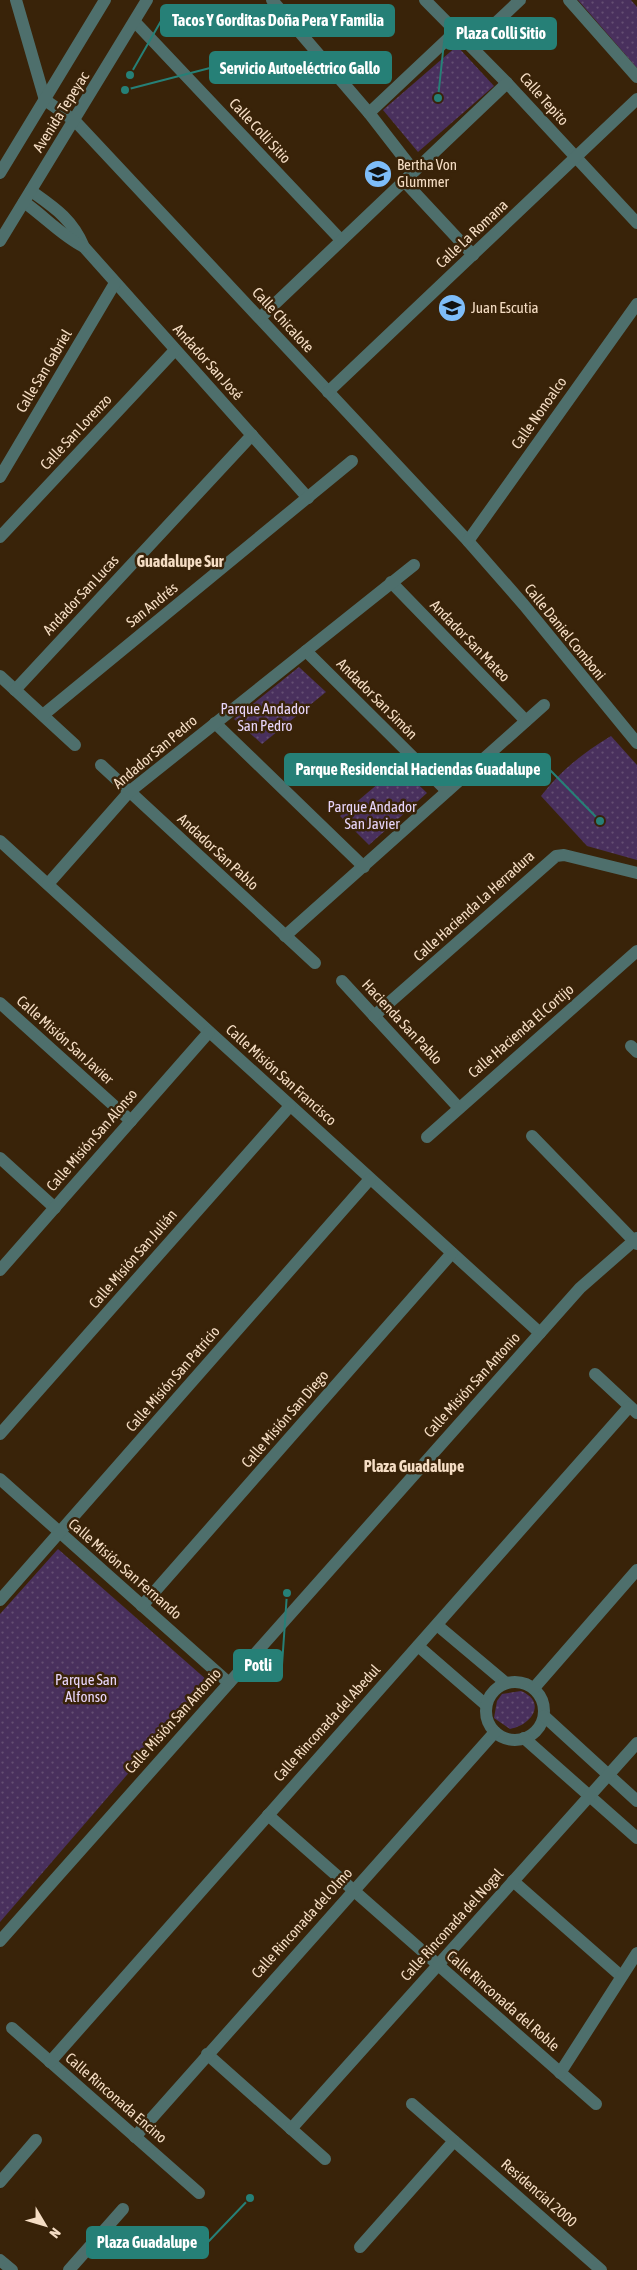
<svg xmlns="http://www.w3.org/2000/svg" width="637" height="2270" viewBox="0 0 637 2270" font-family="'Asap Condensed',sans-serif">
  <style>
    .park { fill: url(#park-dots) }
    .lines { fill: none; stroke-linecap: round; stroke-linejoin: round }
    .minor { stroke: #4e6f6c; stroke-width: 12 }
    .tertiary { stroke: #4e6f6c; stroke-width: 12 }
    .labels { text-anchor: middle; stroke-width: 5; stroke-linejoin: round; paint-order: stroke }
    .street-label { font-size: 15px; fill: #f5ddc4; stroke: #392309 }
    .poi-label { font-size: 15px; fill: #f5ddc4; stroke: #392309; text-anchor: start }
    .park-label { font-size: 15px; fill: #e8d5fa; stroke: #392309 }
    .neighbourhood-label { font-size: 16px; font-weight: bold; fill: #f5ddc4; stroke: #392309 }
    .leader { fill: none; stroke: #268077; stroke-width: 2 }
    .callout-dot { fill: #268077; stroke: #392309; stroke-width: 2 }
    .callout { fill: #268077; stroke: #268077; stroke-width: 2 }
    .callout-label { font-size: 16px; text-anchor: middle; font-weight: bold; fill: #fff }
  </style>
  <defs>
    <pattern id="park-dots" width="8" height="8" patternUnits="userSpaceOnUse" patternTransform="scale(1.25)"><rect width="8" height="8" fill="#49305d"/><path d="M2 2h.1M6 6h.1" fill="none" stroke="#644e73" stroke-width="1.8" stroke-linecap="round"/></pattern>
  </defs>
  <rect width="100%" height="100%" fill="#392309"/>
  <g class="park">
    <path d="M578 0H631L637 7V68Z"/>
    <path d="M457 46 494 86 418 152 383 110Z"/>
    <path d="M299 667 326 692 262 744 234 719Z"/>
    <path d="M611 736 637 765V860L587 846 541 796C560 771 584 752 611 736Z"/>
    <path d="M399 766 427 793 369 845 340 816Z"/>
    <path d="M58 1549 208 1681 0 1922V1614Z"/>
    <path d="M521 1691C547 1702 532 1725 510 1729L494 1718 497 1701 502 1694Z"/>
  </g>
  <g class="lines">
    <g class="minor">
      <path d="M16 0 45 100 75 121 468 541 524 605 637 743"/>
      <path d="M272 0 369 113"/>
      <path d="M425 0 507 83 637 223"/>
      <path d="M569 0 637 77"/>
      <path d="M135 22 341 240"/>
      <path d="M471 46 520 0"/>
      <path d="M414 171 369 113 455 32"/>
      <path d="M404 181 473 255"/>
      <path d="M31 191C55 208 72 219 84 247L308 498"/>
      <path d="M24 202C45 217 62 236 84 247"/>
      <path d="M260 318 507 83"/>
      <path d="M328 392 637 99"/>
      <path d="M0 477 115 283"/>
      <path d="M0 537 175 350"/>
      <path d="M468 541 637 304"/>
      <path d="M391 582 526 721"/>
      <path d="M306 651 447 791"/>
      <path d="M0 676 75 745"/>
      <path d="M15 690 252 435"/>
      <path d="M43 715 352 461"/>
      <path d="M215 723 364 867"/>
      <path d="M101 765 315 963"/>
      <path d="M0 841 540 1333"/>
      <path d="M48 884 129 792 414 565"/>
      <path d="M285 936 544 705"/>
      <path d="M342 981 459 1108"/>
      <path d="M0 1003 131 1121"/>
      <path d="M374 1016 556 856 564 855 637 873"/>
      <path d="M631 1046 637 1052"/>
      <path d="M532 1136 637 1244"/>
      <path d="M427 1137 637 951"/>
      <path d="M0 1158 55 1208"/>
      <path d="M0 1270 209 1032"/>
      <path d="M595 1374 637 1413"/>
      <path d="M0 1434 290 1106"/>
      <path d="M0 1479 229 1683"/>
      <path d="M0 1600 370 1179"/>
      <path d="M142 1606 452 1253"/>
      <path d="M437 1625 506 1683"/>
      <path d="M418 1646 486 1705"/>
      <circle cx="515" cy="1711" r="29"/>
      <path d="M534 1688 637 1570"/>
      <path d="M544 1716 637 1801"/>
      <path d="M524 1738 637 1838"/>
      <path d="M268 1815 596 2104"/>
      <path d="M513 1881 621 1976"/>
      <path d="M0 1941 580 1288 637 1238"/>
      <path d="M12 2028 199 2193"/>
      <path d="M207 2054 325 2159"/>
      <path d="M50 2062 629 1407"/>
      <path d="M560 2073 637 1953"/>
      <path d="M412 2104 601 2270"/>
      <path d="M291 2129 637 1743"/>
      <path d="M135 2137 495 1732"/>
      <path d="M0 2182 36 2140"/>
      <path d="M360 2247 454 2141"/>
      <path d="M0 2260 12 2270"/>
      <path d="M69 2270 123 2209"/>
    </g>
    <g class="tertiary">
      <path d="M0 173 105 0"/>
      <path d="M0 241 147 0"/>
    </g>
  </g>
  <defs>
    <symbol id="school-disc" viewBox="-11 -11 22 22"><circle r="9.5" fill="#7ebdf9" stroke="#392309"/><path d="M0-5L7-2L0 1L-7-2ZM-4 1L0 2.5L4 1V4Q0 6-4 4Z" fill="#111"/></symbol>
  </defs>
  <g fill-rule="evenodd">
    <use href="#school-disc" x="362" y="158" width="32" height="32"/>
    <use href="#school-disc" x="436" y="292" width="32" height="32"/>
  </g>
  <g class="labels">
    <g class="street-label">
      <text transform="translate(544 99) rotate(48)" y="5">Calle Tepito</text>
      <text transform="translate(61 112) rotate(-58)" y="5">Avenida Tepeyac</text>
      <text transform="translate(260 131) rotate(47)" y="5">Calle Colli Sitio</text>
      <text transform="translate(472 234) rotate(-43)" y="5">Calle La Romana</text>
      <text transform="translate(283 320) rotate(47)" y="5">Calle Chicalote</text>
      <text transform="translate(208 362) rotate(48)" y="5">Andador San José</text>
      <text transform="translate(44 371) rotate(-59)" y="5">Calle San Gabriel</text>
      <text transform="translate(539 413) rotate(-55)" y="5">Calle Nonoalco</text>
      <text transform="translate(76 432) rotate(-47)" y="5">Calle San Lorenzo</text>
      <text transform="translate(81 595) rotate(-47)" y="5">Andador San Lucas</text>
      <text transform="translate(152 605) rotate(-39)" y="5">San Andrés</text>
      <text transform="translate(565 632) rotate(51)" y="5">Calle Daniel Comboni</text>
      <text transform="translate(470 641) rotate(46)" y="5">Andador San Mateo</text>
      <text transform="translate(377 699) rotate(45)" y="5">Andador San Simón</text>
      <text transform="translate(155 752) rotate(-40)" y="5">Andador San Pedro</text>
      <text transform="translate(218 852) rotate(43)" y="5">Andador San Pablo</text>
      <text transform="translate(474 906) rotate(-42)" y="5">Calle Hacienda La Herradura</text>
      <text transform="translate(402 1022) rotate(47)" y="5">Hacienda San Pablo</text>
      <text transform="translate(521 1031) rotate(-41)" y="5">Calle Hacienda El Cortijo</text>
      <text transform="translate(65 1040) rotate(42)" y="5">Calle Misión San Javier</text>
      <text transform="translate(281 1075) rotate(42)" y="5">Calle Misión San Francisco</text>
      <text transform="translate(92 1140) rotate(-49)" y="5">Calle Misión San Alonso</text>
      <text transform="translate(133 1259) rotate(-49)" y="5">Calle Misión San Julián</text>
      <text transform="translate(173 1379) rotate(-49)" y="5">Calle Misión San Patricio</text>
      <text transform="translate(472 1385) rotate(-48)" y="5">Calle Misión San Antonio</text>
      <text transform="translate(285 1419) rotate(-49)" y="5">Calle Misión San Diego</text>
      <text transform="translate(125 1569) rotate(41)" y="5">Calle Misión San Fernando</text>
      <text transform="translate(173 1721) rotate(-48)" y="5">Calle Misión San Antonio</text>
      <text transform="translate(327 1723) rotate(-48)" y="5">Calle Rinconada del Abedul</text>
      <text transform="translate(302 1923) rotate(-48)" y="5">Calle Rinconada del Olmo</text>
      <text transform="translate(452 1925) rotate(-48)" y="5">Calle Rinconada del Nogal</text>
      <text transform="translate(503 2001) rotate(41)" y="5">Calle Rinconada del Roble</text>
      <text transform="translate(116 2098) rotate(41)" y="5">Calle Rinconada Encino</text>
      <text transform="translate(539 2193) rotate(41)" y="5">Residencial 2000</text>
    </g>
    <g class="poi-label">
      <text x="397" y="170">Bertha Von<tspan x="397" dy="17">Glummer</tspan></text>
      <text x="471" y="313">Juan Escutia</text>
    </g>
    <g class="park-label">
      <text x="265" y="714">Parque Andador<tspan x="265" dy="17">San Pedro</tspan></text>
      <text x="372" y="812">Parque Andador<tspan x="372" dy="17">San Javier</tspan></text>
      <text x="86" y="1685">Parque San<tspan x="86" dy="17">Alfonso</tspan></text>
    </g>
    <g class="neighbourhood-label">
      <text x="180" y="567">Guadalupe Sur</text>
      <text x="414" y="1472">Plaza Guadalupe</text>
    </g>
  </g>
  <path class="leader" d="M130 75L161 21M438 98L445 33M125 90L210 68M600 821L550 770M287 1593L282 1665M250 2198L208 2242"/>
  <g class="callout-dot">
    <circle cx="130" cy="75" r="5"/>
    <circle cx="438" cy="98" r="5"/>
    <circle cx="125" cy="90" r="5"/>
    <circle cx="600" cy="821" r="5"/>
    <circle cx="287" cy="1593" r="5"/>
    <circle cx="250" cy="2198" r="5"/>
  </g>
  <g class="callout">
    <rect x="161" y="5" width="233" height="31" rx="5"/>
    <rect x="445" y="18" width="111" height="31" rx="5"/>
    <rect x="210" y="52" width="181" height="31" rx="5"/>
    <rect x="285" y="754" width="265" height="31" rx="5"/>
    <rect x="234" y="1650" width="48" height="31" rx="5"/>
    <rect x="87" y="2227" width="121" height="31" rx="5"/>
  </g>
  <g class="callout-label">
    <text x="278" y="26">Tacos Y Gorditas Doña Pera Y Familia</text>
    <text x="501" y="39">Plaza Colli Sitio</text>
    <text x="300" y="74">Servicio Autoeléctrico Gallo</text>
    <text x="418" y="775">Parque Residencial Haciendas Guadalupe</text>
    <text x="258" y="1671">Potli</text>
    <text x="147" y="2248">Plaza Guadalupe</text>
  </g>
  <g transform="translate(45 2225) rotate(128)" stroke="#392309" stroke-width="4" paint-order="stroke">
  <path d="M0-4L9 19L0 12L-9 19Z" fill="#f5ddc4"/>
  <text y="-8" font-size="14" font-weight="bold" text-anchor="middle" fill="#f5ddc4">N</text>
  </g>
</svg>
